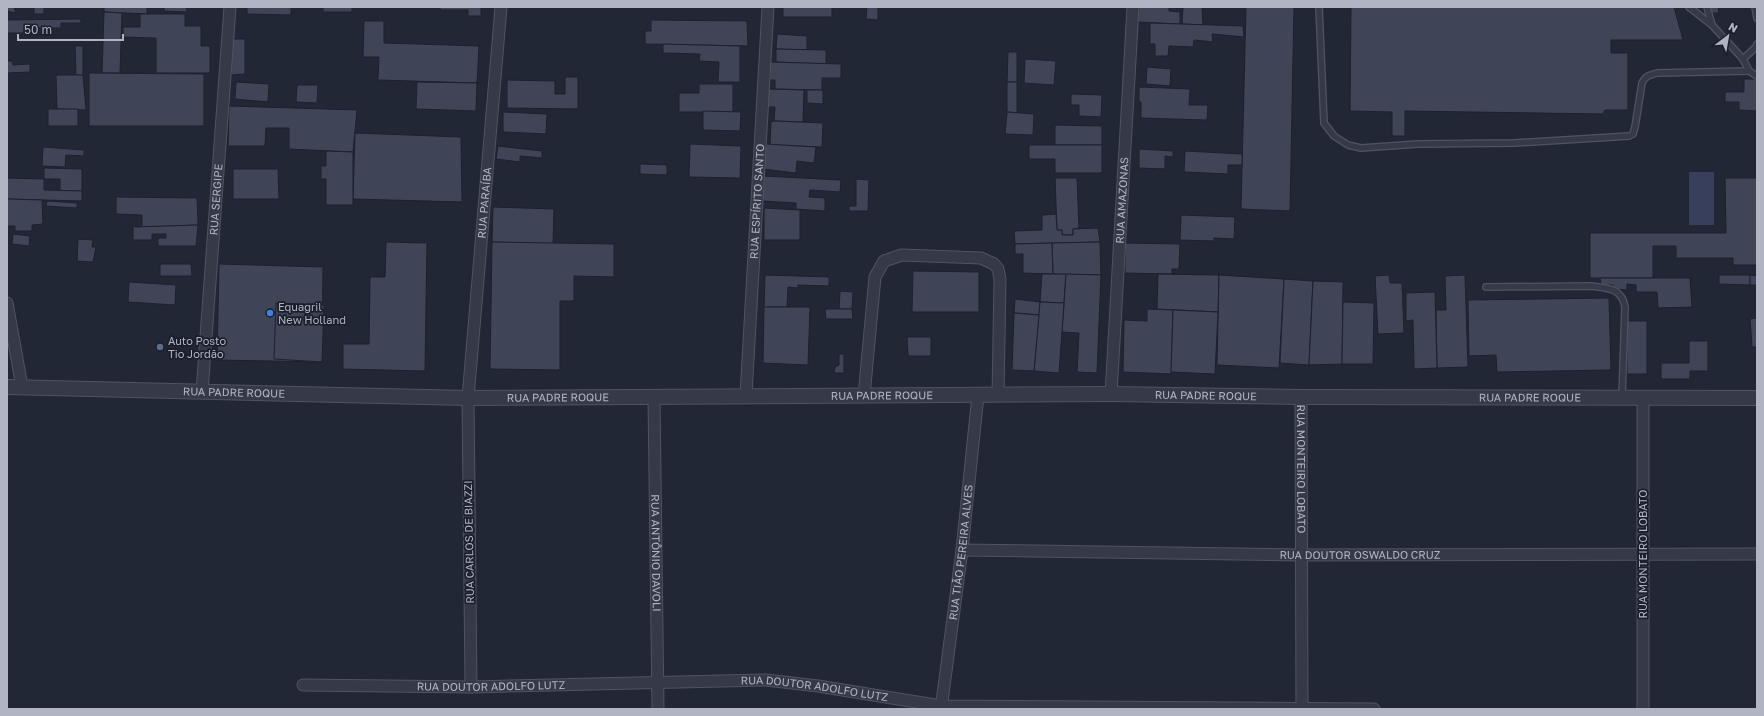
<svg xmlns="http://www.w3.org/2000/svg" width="1764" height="716" viewBox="0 0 1764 716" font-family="'Golos Text',sans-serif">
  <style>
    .water { fill: #373f5c }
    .building { fill: #3f4456; stroke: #1d202e }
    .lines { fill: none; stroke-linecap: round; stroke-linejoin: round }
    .service-casing { stroke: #505462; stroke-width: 8 }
    .minor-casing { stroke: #505462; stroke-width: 13 }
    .tertiary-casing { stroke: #505462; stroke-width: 16 }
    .service { stroke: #363947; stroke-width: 5.5 }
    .minor { stroke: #363947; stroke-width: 11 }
    .tertiary { stroke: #363947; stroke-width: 14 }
    .shop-dot { fill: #3f7fe0; stroke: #1b1e2b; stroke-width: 1.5 }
    .service-dot { fill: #5c6f8a; stroke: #1b1e2b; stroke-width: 1.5 }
    .labels { text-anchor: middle; stroke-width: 3.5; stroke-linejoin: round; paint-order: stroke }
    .street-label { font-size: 11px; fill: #b0b4c3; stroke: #1b1e2b }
    .poi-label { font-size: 11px; fill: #b0b4c3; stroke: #1b1e2b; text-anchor: start }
  </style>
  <rect width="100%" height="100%" fill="#222736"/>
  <rect class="water" x="1689" y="172" width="25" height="53"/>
  <g class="building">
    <path d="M7 7H14L16 13 7 11Z"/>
    <rect x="34" y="7" width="10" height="7"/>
    <path d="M104 7H147V14L104 12Z"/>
    <path d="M164 7H186L187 12 164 11Z"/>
    <path d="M247 7H291V15L247 14Z"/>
    <rect x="323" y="7" width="29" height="5"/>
    <path d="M440 7H481V16H468V10H440Z"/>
    <rect x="783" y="7" width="49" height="10"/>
    <path d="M867 7H878V20L866 19Z"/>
    <path d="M1139 7H1169V11L1180 12V24L1138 22Z"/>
    <path d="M1183 7H1202L1203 25 1182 24Z"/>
    <path d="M1246 7H1294L1290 211 1241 209Z"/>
    <path d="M1351 7H1674L1683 40H1611V53H1628V110H1605L1603 114 1405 111V136H1392V112L1350 111Z"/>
    <path d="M1710 7H1718L1719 13H1710Z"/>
    <path d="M104 12 122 13 120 73H102Z"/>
    <path d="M140 14H185V26H201V46H210V73H156V38L123 37V27H140Z"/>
    <path d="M81 19V23H61V28H35V33H7V20Z"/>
    <path d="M651 20 747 21 748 46 645 44V31H651Z"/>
    <path d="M364 21H384V43L479 46 477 83 378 80 379 57H363Z"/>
    <path d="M1150 23 1243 26 1244 37 1212 34 1213 42 1194 40 1193 47 1169 46 1168 56H1155V44H1150Z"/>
    <path d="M777 34 807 36V50L776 49Z"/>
    <path d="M231 39H245V74L231 75Z"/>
    <path d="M663 44 740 46V82H718L719 62 699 61 700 54 663 53Z"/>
    <path d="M75 46H83V75H76Z"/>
    <path d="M776 49 826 50V64L776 62Z"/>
    <path d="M1008 52H1017V82H1007Z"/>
    <path d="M1025 59 1056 61 1054 85 1024 83Z"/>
    <path d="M7 61H12L13 65 30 64V72L7 73Z"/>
    <path d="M770 62 841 64V78H822V90L775 89V80H770Z"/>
    <path d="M1147 67 1171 69 1170 86 1146 84Z"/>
    <path d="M89 73 204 74V126H89Z"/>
    <path d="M56 75H83L86 110 57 109Z"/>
    <path d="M565 77H578V109L507 108V80L555 81V94H565Z"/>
    <path d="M1744 79H1757V111L1739 110V102H1725V92H1744Z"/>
    <path d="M236 82 269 84 268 102 235 99Z"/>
    <path d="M417 82 477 83 476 111 416 109Z"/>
    <path d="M1007 82H1017V113L1007 112Z"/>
    <path d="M699 84H733V112H679V93H699Z"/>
    <path d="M297 85H318L317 103 296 102Z"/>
    <path d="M1139 87 1190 89 1189 105H1208L1207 120 1141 118V102H1139Z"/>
    <path d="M768 89 804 90 803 122 774 121 775 107H768Z"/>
    <path d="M807 90H823V104L807 103Z"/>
    <path d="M1071 94 1102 95 1101 117 1079 116V105H1071Z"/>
    <path d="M229 106 357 110 353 152 289 149V128H266L265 146H228Z"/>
    <rect x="48" y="109" width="30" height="17"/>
    <path d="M703 111 741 112 740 131 703 130Z"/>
    <path d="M503 112 547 114 546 134 503 132Z"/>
    <path d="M1007 112 1034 114 1033 135 1005 134Z"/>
    <path d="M774 121 823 123 822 147 770 145 771 122Z"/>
    <path d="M1055 125 1102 126V145H1055Z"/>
    <path d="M355 133 461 137 462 202 353 199Z"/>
    <path d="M690 144 741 146 740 178 689 177Z"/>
    <path d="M766 144 816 147 814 163 797 161 796 173 763 169Z"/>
    <path d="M1029 145H1102V173H1055V159H1029Z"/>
    <path d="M498 146 542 151V158L520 156V162L496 159Z"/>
    <path d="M43 147 84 150V156L66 155 65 167 42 166Z"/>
    <path d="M1139 149 1173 151V157L1165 156V169L1139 168Z"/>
    <path d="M326 151 353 152V205H326V179H321V166H326Z"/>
    <path d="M1185 151 1242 154V165H1228V174L1184 172Z"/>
    <path d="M640 164 667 165V175L640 174Z"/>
    <path d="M44 168 82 169V191H60V179H44Z"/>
    <path d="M233 169H278L279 199H233Z"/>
    <path d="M763 176 841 180 840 192 810 190 809 197 825 198V211L796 209V203L762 201Z"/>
    <path d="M7 178 44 179V190L82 191V201L7 199Z"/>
    <path d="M1055 178H1077L1079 228 1073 229V235H1062V230H1057Z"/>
    <path d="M1725 178H1757V265H1733V258H1676V246H1653V278H1590V233H1726Z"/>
    <path d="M856 179 869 180 868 211H849V206H856Z"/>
    <path d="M116 197 197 198 198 225 142 227V215L116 214Z"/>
    <path d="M7 199 42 200 43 224 32 225V231H15V226H7Z"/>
    <path d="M47 201 77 203V208L46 206Z"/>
    <path d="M493 207 554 209 553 244 492 242Z"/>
    <path d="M764 208 800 210V240H764Z"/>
    <path d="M1056 214 1057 230H1062V235H1073V229L1098 228 1100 242 1015 244 1014 231 1042 230V215Z"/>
    <path d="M1181 215 1235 217 1234 239 1214 238V241L1180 240Z"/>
    <path d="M198 225 196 246H158V238H166V234H152V240H133V227Z"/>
    <path d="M13 234 30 236 29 246 12 244Z"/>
    <path d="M78 239 93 240 92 247H96L93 262 77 261Z"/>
    <path d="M386 242 427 243 425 371 343 369V344H369L370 277H385Z"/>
    <path d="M492 242 614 244V277L574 276V301H560V370L490 369Z"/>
    <path d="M1100 242 1101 275 1053 274 1052 243Z"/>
    <path d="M1052 243 1053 274 1023 273V254H1015V244Z"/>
    <path d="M1125 243 1180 244 1179 269H1172V274L1125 273Z"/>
    <path d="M160 264H191L192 276H160Z"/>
    <path d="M219 264 323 267 322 362 217 360Z"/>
    <path d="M913 271 979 272V312H912Z"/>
    <path d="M1042 274H1066L1064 303 1040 302Z"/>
    <path d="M1066 274 1101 275 1097 373 1077 372 1079 333 1062 332Z"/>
    <path d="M1158 274 1219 275 1218 312 1157 309Z"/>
    <path d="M765 275 829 277V286L798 285V288L788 287 787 307H764Z"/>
    <path d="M1219 275 1284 279 1279 368 1217 365Z"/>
    <path d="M1389 275 1390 283H1402L1404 333 1378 334 1375 276Z"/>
    <path d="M1465 275 1468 367 1437 368 1436 310H1446L1445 276Z"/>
    <path d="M1719 275H1750V285L1719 284Z"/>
    <path d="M1750 275 1757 276V285H1750Z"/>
    <path d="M1600 278H1690L1692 307 1658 308 1657 292H1636V285L1627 284V290L1615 289 1613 285H1601Z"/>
    <path d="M1284 279 1313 281 1309 365 1280 363Z"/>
    <path d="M1313 281 1343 282 1342 364 1309 365Z"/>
    <path d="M129 282 176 285 175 305 128 302Z"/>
    <path d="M840 291 853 292 852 309H839Z"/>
    <path d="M1435 292 1437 368 1414 369 1413 320 1406 321V293Z"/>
    <path d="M1609 298 1611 370 1497 372 1496 355 1469 356 1468 300Z"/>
    <path d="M1015 299 1040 302 1039 315 1014 313Z"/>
    <path d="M1040 302 1064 303 1059 373 1034 371Z"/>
    <path d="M1343 302 1374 303 1373 364H1342Z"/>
    <path d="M276 303 324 305 322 362 274 359Z"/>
    <path d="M764 307H810L808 365 763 363Z"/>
    <path d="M825 309H852L853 319H826Z"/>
    <path d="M1147 309 1173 310 1171 374 1123 372 1124 320 1147 321Z"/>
    <path d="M1173 310 1218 312 1215 374 1171 372Z"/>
    <path d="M1014 313 1039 315 1034 371 1012 370Z"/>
    <path d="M1757 318V347H1752L1750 319Z"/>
    <rect x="1627" y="321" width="20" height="53"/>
    <path d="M907 337H931V356H908Z"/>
    <path d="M1689 341H1708V371H1690V379H1661V363H1689Z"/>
    <path d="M839 354H844V373H834L835 367 839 365Z"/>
  </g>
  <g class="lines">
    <defs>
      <g id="service">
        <path d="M1319 7 1324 123 1334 136 1348 145 1361 148 1418 144 1514 143 1629 136 1633 134 1635 127 1642 83C1645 76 1650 75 1657 73L1749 71"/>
        <path d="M1689 7 1712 25"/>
        <path d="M1707 7 1712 25 1743 59 1749 71 1757 76"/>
        <path d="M1755 7 1757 18"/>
        <path d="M1743 59 1756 47 1757 44"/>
        <path d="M1486 287 1591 286C1608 288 1622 288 1625 307L1622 397"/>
      </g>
      <g id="minor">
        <path d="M7 303 22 387"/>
        <path id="s1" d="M202 392 230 7"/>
        <path id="s2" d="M1111 394 1133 7"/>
        <path id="s3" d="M746 395 768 7"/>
        <path d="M864 396 875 277 884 261 902 255 981 258 994 264 998 269 1000 279 998 395"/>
        <path id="s4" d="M1301 397 1302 709"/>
        <path id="s5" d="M654 398 658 709"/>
        <path id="s6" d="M962 550 1302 555 1757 554"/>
        <path id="s7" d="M303 685 471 687 766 680 818 686 941 706 1374 709"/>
        <path id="s8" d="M471 687 468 398 501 7"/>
        <path id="s9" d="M941 709 962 550 978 395"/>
        <path d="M1643 709V398"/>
      </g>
      <g id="tertiary">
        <path id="s10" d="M7 387 468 398 1111 394 1301 397 1757 398"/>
      </g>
    </defs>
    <use href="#service" class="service-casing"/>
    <use href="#minor" class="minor-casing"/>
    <use href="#tertiary" class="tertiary-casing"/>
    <use href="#service" class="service"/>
    <use href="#minor" class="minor"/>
    <use href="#tertiary" class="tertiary"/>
  </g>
  <circle class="shop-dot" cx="270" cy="313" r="4"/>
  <circle class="service-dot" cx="160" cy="347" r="4"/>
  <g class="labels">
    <g class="street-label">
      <text dy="4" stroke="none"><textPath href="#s1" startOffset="193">RUA SERGIPE</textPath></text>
      <text dy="4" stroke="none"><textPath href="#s3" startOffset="194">RUA ESPÍRITO SANTO</textPath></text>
      <text dy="4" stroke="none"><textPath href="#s2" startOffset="194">RUA AMAZONAS</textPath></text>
      <text dy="4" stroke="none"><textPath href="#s8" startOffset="485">RUA PARAÍBA</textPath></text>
      <text dy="4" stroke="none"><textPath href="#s10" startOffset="227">RUA PADRE ROQUE</textPath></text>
      <text dy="4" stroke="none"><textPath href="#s10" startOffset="875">RUA PADRE ROQUE</textPath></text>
      <text dy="4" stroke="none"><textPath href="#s10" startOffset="1199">RUA PADRE ROQUE</textPath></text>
      <text dy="4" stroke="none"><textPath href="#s10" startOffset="551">RUA PADRE ROQUE</textPath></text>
      <text dy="4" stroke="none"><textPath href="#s10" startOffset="1523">RUA PADRE ROQUE</textPath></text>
      <text dy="4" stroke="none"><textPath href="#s4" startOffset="72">RUA MONTEIRO LOBATO</textPath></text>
      <text transform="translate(469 542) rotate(-91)" y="4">RUA CARLOS DE BIAZZI</text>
      <text dy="4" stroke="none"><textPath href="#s9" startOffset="158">RUA TIÃO PEREIRA ALVES</textPath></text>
      <text dy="4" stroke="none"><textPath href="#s5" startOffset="155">RUA ANTÔNIO DAVOLI</textPath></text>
      <text dy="4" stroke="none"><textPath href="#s6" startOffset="398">RUA DOUTOR OSWALDO CRUZ</textPath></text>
      <text transform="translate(1643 554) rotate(-90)" y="4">RUA MONTEIRO LOBATO</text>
      <text dy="4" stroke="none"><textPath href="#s7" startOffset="188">RUA DOUTOR ADOLFO LUTZ</textPath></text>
      <text dy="4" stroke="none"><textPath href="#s7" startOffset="512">RUA DOUTOR ADOLFO LUTZ</textPath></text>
    </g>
    <g class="poi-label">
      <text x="278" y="311">Equagril<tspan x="278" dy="13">New Holland</tspan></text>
      <text x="168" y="345">Auto Posto<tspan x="168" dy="13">Tio Jordão</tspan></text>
    </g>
  </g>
  <rect width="1764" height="716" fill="none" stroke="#b0b4c3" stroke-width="16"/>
  <g transform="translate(1728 36) rotate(31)" stroke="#1b1e2b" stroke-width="3" paint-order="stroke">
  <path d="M0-3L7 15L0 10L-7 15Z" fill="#b0b4c3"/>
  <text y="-6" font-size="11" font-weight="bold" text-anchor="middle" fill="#b0b4c3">N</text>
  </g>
  <path d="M18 34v6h105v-6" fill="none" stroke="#b0b4c3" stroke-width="2"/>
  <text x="24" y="34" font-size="12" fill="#b0b4c3" stroke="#1b1e2b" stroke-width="3" paint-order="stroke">50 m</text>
</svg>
